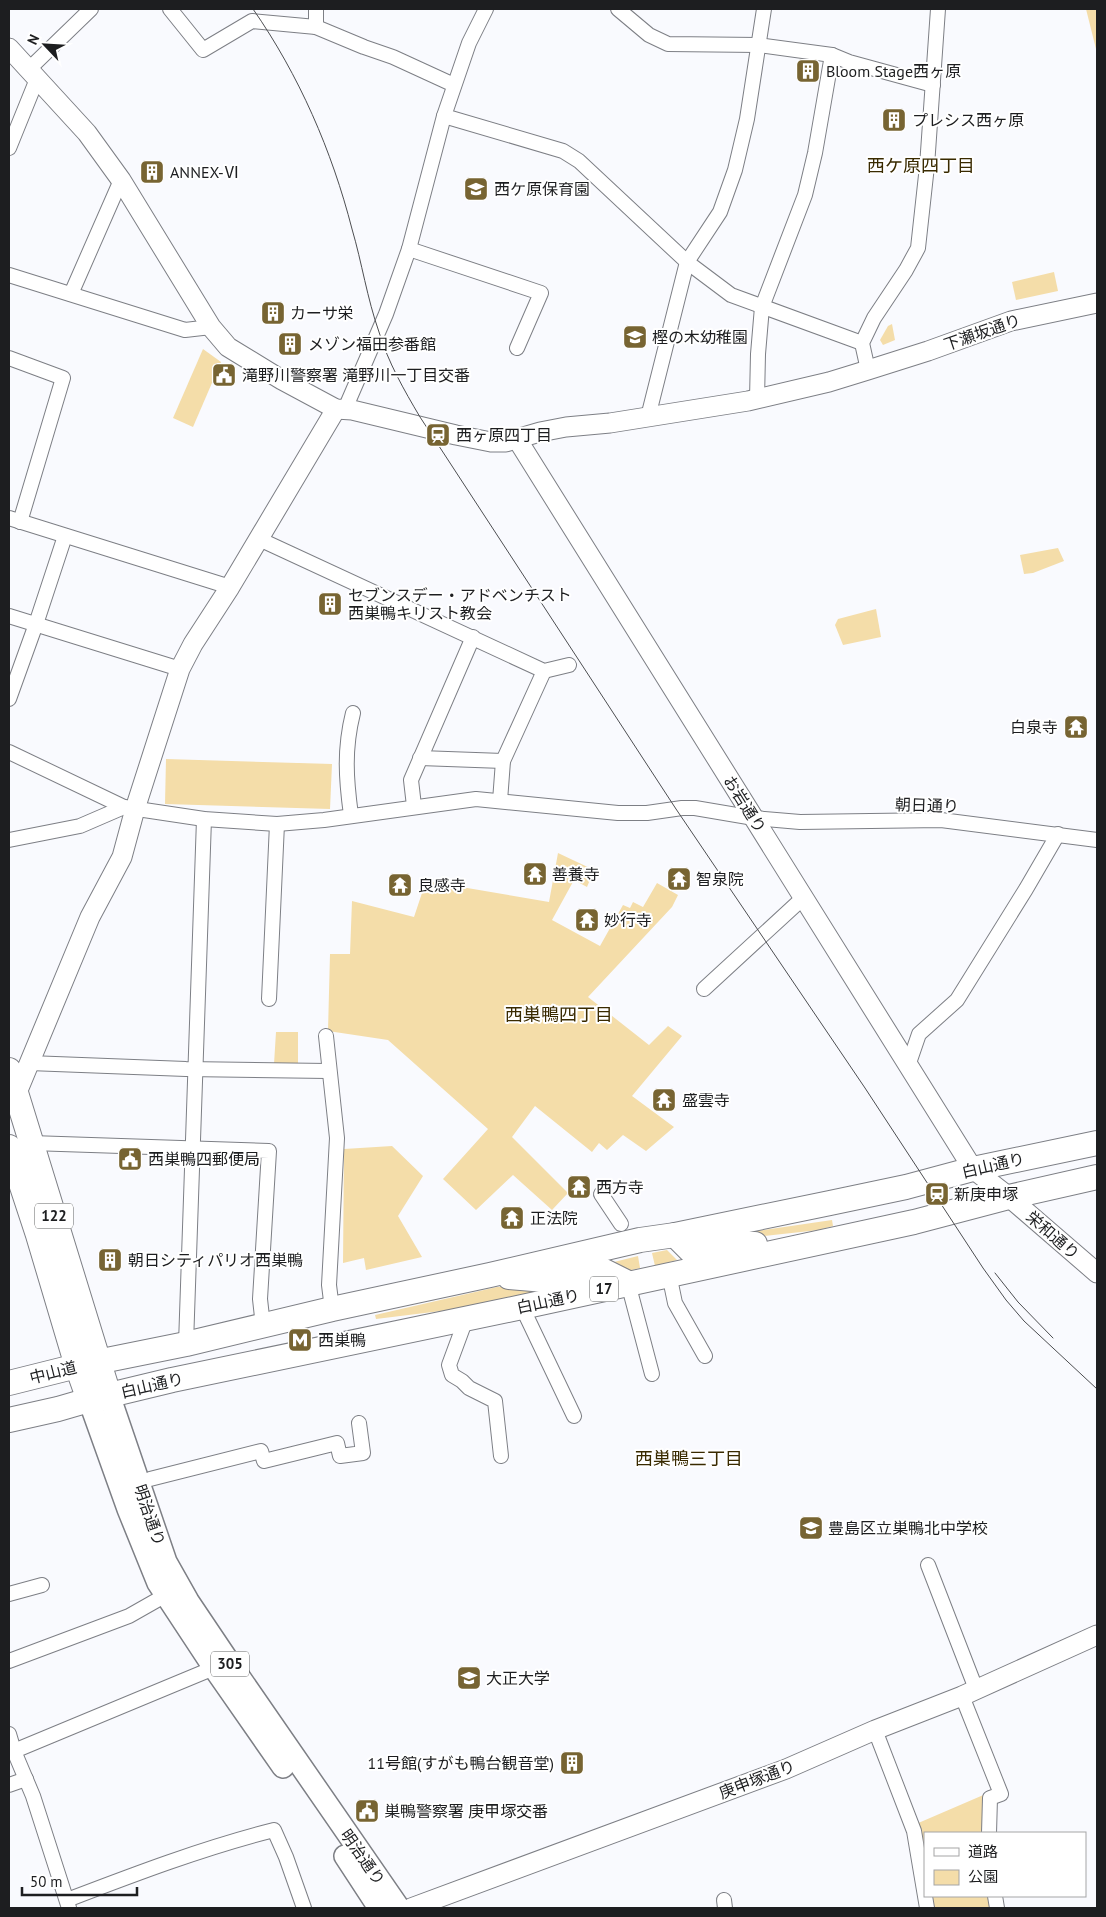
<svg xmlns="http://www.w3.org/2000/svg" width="1106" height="1917" viewBox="0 0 1106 1917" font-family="'PT Sans','Noto Sans JP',sans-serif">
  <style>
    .green { fill: #f4dda9 }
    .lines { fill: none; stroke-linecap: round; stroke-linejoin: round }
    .street-casing { stroke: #7d7f85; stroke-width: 16 }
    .secondary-casing { stroke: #7d7f85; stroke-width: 21 }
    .primary-casing { stroke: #7d7f85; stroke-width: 24 }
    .highway-casing { stroke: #7d7f85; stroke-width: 26 }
    .street { stroke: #fff; stroke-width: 14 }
    .secondary { stroke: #fff; stroke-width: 19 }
    .primary { stroke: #fff; stroke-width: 21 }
    .highway { stroke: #fff; stroke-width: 24 }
    .tram { stroke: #4d4e51; stroke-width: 1 }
    .labels { text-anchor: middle; stroke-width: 4; stroke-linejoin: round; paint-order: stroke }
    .shield { fill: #fff; stroke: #616263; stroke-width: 1 }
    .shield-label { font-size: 15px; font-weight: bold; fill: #1d1e20 }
    .poi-label { font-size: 16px; fill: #1d1e20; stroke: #fff; text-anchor: start }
    .street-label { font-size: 16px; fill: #1d1e20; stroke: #fff }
    .neighbourhood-label { font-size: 18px; fill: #392a00; stroke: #fff }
  </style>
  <rect width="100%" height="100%" fill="#f9fafe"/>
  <g class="green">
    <path d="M1086 9H1097V53Z"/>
    <path d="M1054 272 1058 291 1016 300 1012 282Z"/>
    <path d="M892 324 895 340 883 345 880 340 888 326Z"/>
    <path d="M203 349 221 362 193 427 173 418Z"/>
    <path d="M1058 548 1064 561 1033 573 1024 574 1020 555Z"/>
    <path d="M876 609 881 637 843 645 835 625 838 619Z"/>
    <path d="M166 759 332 764 330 809 165 804Z"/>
    <path d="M558 853 594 870 587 887 574 880 552 920 600 946 623 905 630 908 633 902 643 907 657 883 678 895 672 907 588 997 649 1045 668 1026 682 1036 632 1096 674 1127 646 1151 623 1135 607 1150 599 1143 592 1152 535 1106 512 1137 568 1193 552 1210 513 1175 476 1210 443 1179 488 1129 388 1040 328 1031 330 954H350L352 901 414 917 426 881 549 902Z"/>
    <path d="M276 1032H298V1065L274 1064Z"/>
    <path d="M392 1146 423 1176 398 1216 422 1257 366 1270 364 1258 343 1263 344 1149Z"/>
    <path d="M832 1220 833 1226 819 1230 736 1239V1234Z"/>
    <path d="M667 1250 677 1260 655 1266 652 1253Z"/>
    <path d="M638 1256 640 1268 627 1271 621 1265 614 1262Z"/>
    <path d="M539 1285 541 1291 457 1309 376 1319 375 1315 497 1287Z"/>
    <path d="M988 1793 985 1833H925V1865L916 1824Z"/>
    <path d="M931 1896H990L992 1908H933Z"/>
  </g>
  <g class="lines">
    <defs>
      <g id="street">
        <path d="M170 9 203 50 252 21 316 27 364 47 393 57 454 85"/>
        <path d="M618 9 649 35 668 44 758 45 832 55 849 62 933 85"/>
        <path d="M316 27V9"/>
        <path d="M28 70 91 9"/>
        <path d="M444 116 563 151 579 161 687 262 731 295 862 343"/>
        <path d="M9 148 37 79"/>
        <path d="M409 249 541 293 517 348"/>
        <path d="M9 275 185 330 211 327"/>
        <path d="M71 294 121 180"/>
        <path d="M9 358 63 378 20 522"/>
        <path d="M868 370 862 343 874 318 906 270 918 248 927 166 938 9"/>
        <path d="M757 399 758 354 762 307 805 195 815 153 832 55"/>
        <path d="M345 409 386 314 409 249 444 116 469 43 486 9"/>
        <path d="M648 417 687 262 720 212 735 170 747 119 764 9"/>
        <path d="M9 518 230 587"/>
        <path d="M259 539 544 671 569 665"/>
        <path d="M9 616 180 669"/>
        <path d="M9 699 36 624 65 536"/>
        <path d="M9 752 124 807"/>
        <path d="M420 758 503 761"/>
        <path d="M500 801 503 761 544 671"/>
        <path d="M414 806 411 780 473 637"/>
        <path d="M351 815C346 779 344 749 353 713"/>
        <path d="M9 840 80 826 124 807 204 819 277 824 324 820 476 799 618 813H647L682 808H695L754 818 800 822 941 820 1097 840"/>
        <path d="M704 989 803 898"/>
        <path d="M269 999 277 824"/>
        <path d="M326 1036 337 1138 329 1285 332 1309"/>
        <path d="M29 1063 186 1069 328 1071"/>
        <path d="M908 1066 919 1034 957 1000 1026 889 1058 834"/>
        <path d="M31 1143 269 1151 260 1299 263 1326"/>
        <path d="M601 1194 621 1224"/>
        <path d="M669 1274 675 1303 705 1356"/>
        <path d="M628 1283 652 1374"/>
        <path d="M522 1307 574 1416"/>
        <path d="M466 1319 449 1365 452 1375 462 1381 469 1388 495 1401 501 1456"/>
        <path d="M186 1344 204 819"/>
        <path d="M150 1479 261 1451 264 1461 337 1443 340 1456 363 1453 359 1423"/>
        <path d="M928 1565 976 1689"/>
        <path d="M9 1594 42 1585"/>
        <path d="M9 1661 129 1616 166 1595"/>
        <path d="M962 1696 1001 1794 990 1798 989 1833"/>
        <path d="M875 1730 914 1831 927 1908"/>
        <path d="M9 1734 14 1751 33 1796 69 1908"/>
        <path d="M14 1751 221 1665"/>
        <path d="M9 1785 26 1779"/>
        <path d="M995 1896 997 1908"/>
        <path d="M67 1900C135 1874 203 1848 274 1830L286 1857 304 1908"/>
        <path d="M724 1900 725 1908"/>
      </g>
      <g id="secondary">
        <path d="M9 48 87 133 121 180 211 327 228 347 282 380 336 409 352 410 456 435 491 442H506L540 432 566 427 610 423 748 401 829 382 868 370 928 351 1011 321 1097 303"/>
        <path d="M517 439 973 1169 1009 1197 1097 1273"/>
        <path d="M16 1095 90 917 122 857 135 809 180 669 193 644 230 587 336 409"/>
        <path d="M411 1908 786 1769 875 1730 962 1696 1097 1635"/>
      </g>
      <g id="primary">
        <path d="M109 1395 166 1562 188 1601 229 1662 399 1908"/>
        <path d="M89 1400 128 1509 158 1583 214 1668 283 1767"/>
        <path d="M345 1856 379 1908"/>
      </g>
      <g id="highway">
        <path d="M9 1070 109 1395"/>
        <path d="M9 1147 38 1235 77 1366 89 1400"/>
        <path d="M675 1235 691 1251 734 1244H755"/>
        <path d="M509 1277 545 1280 598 1268 628 1283"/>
        <path d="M9 1383 77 1366 186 1344 332 1309 490 1275 640 1240 675 1235 830 1203 906 1187 973 1169 1097 1143"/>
        <path d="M9 1420 58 1409 89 1400 172 1380 522 1307 914 1222 1009 1197 1097 1177"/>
      </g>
    </defs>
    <use href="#street" class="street-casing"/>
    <use href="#secondary" class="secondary-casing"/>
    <use href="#primary" class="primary-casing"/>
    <use href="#highway" class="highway-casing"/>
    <use href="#street" class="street"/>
    <use href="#secondary" class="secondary"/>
    <use href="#primary" class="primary"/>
    <use href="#highway" class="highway"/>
    <g class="tram">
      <path d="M253 9C299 75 332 151 352 229 362 263 367 298 379 332 388 362 404 390 420 417L676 809 865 1088 983 1268 1006 1300 1024 1321 1097 1389"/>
      <path d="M995 1273 1018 1302 1053 1338"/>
    </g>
  </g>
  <defs>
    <symbol id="building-square" viewBox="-11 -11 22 22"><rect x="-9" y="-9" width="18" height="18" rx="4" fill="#776432" stroke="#fff"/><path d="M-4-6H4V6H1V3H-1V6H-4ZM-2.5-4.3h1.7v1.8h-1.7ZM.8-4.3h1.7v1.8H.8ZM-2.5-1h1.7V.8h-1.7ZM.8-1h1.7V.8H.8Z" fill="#fff"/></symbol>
    <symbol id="school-square" viewBox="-11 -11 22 22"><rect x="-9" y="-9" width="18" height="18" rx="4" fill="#776432" stroke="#fff"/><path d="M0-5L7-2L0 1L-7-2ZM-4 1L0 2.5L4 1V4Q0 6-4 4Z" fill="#fff"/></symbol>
    <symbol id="civic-square" viewBox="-11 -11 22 22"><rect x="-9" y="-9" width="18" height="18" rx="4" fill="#776432" stroke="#fff"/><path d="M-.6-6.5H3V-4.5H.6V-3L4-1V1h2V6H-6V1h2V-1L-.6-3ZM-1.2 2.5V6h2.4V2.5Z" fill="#fff"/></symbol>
    <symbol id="station-square" viewBox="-11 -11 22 22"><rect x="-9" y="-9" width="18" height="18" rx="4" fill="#776432" stroke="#fff"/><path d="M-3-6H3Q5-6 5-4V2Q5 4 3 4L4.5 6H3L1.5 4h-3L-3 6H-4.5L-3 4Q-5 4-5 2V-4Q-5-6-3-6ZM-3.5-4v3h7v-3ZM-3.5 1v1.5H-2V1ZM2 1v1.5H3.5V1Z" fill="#fff"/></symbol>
    <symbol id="temple-square" viewBox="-11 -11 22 22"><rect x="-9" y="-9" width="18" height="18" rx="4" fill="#776432" stroke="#fff"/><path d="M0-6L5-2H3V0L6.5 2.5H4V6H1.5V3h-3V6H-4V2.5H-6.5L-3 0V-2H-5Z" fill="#fff"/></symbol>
    <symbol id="metro-square" viewBox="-11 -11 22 22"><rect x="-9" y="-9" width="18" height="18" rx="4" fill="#776432" stroke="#fff"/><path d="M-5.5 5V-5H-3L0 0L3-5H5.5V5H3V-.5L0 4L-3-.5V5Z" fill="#fff"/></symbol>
    <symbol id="university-square" viewBox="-11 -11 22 22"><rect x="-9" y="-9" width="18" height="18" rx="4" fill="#776432" stroke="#fff"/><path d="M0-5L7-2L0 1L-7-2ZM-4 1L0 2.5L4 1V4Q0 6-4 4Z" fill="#fff"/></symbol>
  </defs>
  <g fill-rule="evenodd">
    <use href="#building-square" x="794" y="57" width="28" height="28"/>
    <use href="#building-square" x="880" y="106" width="28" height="28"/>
    <use href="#building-square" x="138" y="158" width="28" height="28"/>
    <use href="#school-square" x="462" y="175" width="28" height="28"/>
    <use href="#building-square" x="259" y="299" width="28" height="28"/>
    <use href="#school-square" x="621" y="323" width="28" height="28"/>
    <use href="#building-square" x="276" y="330" width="28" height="28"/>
    <use href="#civic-square" x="210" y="361" width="28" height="28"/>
    <use href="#station-square" x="424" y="421" width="28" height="28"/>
    <use href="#building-square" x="316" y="590" width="28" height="28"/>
    <use href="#temple-square" x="1062" y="713" width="28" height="28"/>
    <use href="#temple-square" x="521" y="860" width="28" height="28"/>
    <use href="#temple-square" x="665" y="865" width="28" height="28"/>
    <use href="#temple-square" x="386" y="871" width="28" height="28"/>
    <use href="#temple-square" x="573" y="906" width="28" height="28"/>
    <use href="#temple-square" x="650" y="1086" width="28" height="28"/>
    <use href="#civic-square" x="116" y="1145" width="28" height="28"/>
    <use href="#temple-square" x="565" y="1173" width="28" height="28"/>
    <use href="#station-square" x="923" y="1180" width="28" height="28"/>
    <use href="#temple-square" x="498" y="1204" width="28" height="28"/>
    <use href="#building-square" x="96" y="1246" width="28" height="28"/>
    <use href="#metro-square" x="286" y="1326" width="28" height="28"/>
    <use href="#school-square" x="797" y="1514" width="28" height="28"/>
    <use href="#university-square" x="455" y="1664" width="28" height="28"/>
    <use href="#building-square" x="558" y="1749" width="28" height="28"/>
    <use href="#civic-square" x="353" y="1797" width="28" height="28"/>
  </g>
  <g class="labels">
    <g class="shield">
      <rect x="35" y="1203.5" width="38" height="25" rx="4"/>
      <rect x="590" y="1276.5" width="28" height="25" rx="4"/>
      <rect x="211" y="1651.5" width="38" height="25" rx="4"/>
    </g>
    <g class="shield-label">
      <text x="54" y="1221">122</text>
      <text x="604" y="1294">17</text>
      <text x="230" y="1669">305</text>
    </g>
    <g class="poi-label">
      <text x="826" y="77">Bloom Stage西ヶ原</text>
      <text x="912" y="126">プレシス西ヶ原</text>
      <text x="170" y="178">ANNEX-Ⅵ</text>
      <text x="494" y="195">西ケ原保育園</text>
      <text x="290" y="319">カーサ栄</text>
      <text x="652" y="343">樫の木幼稚園</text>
      <text x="308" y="350">メゾン福田参番館</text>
      <text x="242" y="381">滝野川警察署 滝野川一丁目交番</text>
      <text x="456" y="441">西ヶ原四丁目</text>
      <text x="348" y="601">セブンスデー・アドベンチスト<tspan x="348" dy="18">西巣鴨キリスト教会</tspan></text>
      <text x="1058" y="733" text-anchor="end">白泉寺</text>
      <text x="552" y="880">善養寺</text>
      <text x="696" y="885">智泉院</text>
      <text x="418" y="891">良感寺</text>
      <text x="604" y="926">妙行寺</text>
      <text x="682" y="1106">盛雲寺</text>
      <text x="148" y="1165">西巣鴨四郵便局</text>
      <text x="596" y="1193">西方寺</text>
      <text x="954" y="1200">新庚申塚</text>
      <text x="530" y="1224">正法院</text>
      <text x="128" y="1266">朝日シティパリオ西巣鴨</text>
      <text x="318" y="1346">西巣鴨</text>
      <text x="828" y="1534">豊島区立巣鴨北中学校</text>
      <text x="486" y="1684">大正大学</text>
      <text x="554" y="1769" text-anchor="end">11号館(すがも鴨台観音堂)</text>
      <text x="384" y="1817">巣鴨警察署 庚甲塚交番</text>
    </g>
    <g class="street-label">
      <text transform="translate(982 332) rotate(-19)" y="6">下瀬坂通り</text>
      <text transform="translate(745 804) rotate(58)" y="6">お岩通り</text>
      <text transform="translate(927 805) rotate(2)" y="6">朝日通り</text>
      <text transform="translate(993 1165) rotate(-13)" y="6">白山通り</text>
      <text transform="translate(1053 1235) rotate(41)" y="6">栄和通り</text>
      <text transform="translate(548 1301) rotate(-12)" y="6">白山通り</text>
      <text transform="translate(53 1372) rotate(-14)" y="6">中山道</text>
      <text transform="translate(152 1385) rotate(-13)" y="6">白山通り</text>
      <text transform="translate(150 1515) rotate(71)" y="6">明治通り</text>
      <text transform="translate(757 1779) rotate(-21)" y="6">庚申塚通り</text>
      <text transform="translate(363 1857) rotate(55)" y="6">明治通り</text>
    </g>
    <g class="neighbourhood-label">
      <text x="921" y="172">西ケ原四丁目</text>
      <text x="559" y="1021">西巣鴨四丁目</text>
      <text x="689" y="1465">西巣鴨三丁目</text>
    </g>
  </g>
  <rect width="1106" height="1917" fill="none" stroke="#1d1e20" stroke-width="20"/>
  <rect x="924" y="1832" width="162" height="65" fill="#ffffff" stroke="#a5a5a6"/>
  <rect x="934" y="1848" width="25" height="8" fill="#ffffff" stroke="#a5a5a6"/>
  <text x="968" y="1857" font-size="15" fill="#1d1e20">道路</text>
  <rect x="934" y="1870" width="25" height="15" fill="#f4dda9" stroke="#a5a5a6"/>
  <text x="968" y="1882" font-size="15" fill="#1d1e20">公園</text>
  <g transform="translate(45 45) rotate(295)" stroke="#ffffff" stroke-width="4" paint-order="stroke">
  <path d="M0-4L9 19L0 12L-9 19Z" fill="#1d1e20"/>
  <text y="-8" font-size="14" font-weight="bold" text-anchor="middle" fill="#1d1e20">N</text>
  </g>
  <path d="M22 1887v8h115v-8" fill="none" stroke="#1d1e20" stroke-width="2.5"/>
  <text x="30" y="1887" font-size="15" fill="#1d1e20" stroke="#ffffff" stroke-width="4" paint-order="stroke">50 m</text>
</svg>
